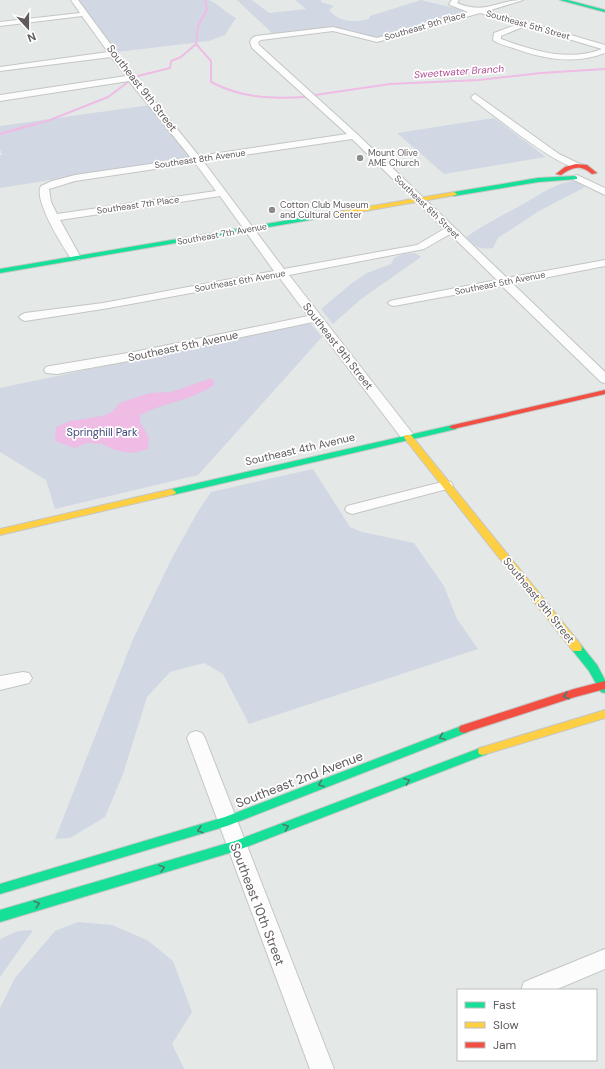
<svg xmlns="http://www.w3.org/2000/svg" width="605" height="1069" viewBox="0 0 605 1069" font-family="'DM Sans',sans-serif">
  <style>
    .green { fill: #d1d7e3 }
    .water { fill: #eebce5 }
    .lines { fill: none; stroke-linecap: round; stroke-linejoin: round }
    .stream-far1 { stroke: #eebce5; stroke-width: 2 }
    .stream { stroke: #eebce5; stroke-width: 2.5 }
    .street-casing { stroke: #c4c5c5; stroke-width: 2 }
    .fast-casing { stroke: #c5c6c6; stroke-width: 2 }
    .slow-casing { stroke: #c5c6c6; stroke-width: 2 }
    .jam-casing { stroke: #c5c6c6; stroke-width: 2 }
    .street { fill: #fbfcfb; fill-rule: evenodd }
    .fast { fill: #16e098; fill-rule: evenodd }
    .slow { fill: #ffcf43; fill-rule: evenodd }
    .jam { fill: #f24e42; fill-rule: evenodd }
    .oneway { stroke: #4e7c6c }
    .poi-dot { fill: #8e8c8e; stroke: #fff; stroke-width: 1.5 }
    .labels { text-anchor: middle; stroke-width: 3.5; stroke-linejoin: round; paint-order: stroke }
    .far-street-label { font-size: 9px; fill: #605a5e; stroke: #fff }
    .far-poi-label { font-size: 9px; fill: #605a5e; stroke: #fff; text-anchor: start }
    .far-water-label { font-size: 10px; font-style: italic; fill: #b35096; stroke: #fff }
    .street-label { font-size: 11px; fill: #605a5e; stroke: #fff }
    .park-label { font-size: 11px; fill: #3e497b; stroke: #fff }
    .near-street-label { font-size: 13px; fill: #605a5e; stroke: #fff }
  </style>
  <rect width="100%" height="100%" fill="#e4e9e7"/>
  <g class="green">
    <path d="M78 0H209C220 5 226 13 236 18L225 35 209 41 117 52Z"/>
    <path d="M237 0H252L269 13 306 9 295 0H321V2L334 6 329 10C339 22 353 23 369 19L370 16 421 0 466 11V13L377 38C366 37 356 30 344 29 321 26 296 32 273 34Z"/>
    <path d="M150 105 191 158 0 188V155H2L0 149V126Z"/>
    <path d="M494 118 546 157 444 174 397 133Z"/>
    <path d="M575 181 585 187 539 211 498 238 493 248C478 250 476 247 466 237 485 224 505 214 525 203 541 194 557 182 575 181Z"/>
    <path d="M415 253 421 257 361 299 333 324 321 309 352 283 367 273 391 264 394 258 403 254Z"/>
    <path d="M310 323 322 337 198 475 55 509 46 480 0 452V388Z"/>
    <path d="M313 469 350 527 362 532 414 543 444 586 457 619 478 649 249 724 223 674 204 663 170 672 147 697 123 774 105 817 70 838 55 839 133 639 171 560 197 513 211 492Z"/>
    <path d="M78 922 112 925 147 940 173 961 192 1012 172 1044 184 1069H0V1008L15 978 55 931Z"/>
    <path d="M33 930 0 977V939L18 931Z"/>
  </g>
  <path class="water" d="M212 378 214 385C191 401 165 402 140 415V422L149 438 148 449 132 453 115 450 102 444 87 443 75 448 55 441 56 427 70 421 102 416 112 412 120 403 134 398 150 393 171 392Z"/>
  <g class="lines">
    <g class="stream-far1">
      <path d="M205 0 207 9 198 26 196 44 211 61V82C241 98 272 99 305 97"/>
      <path d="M138 76 170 68 171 61 181 57 196 44"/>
      <path d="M315 95 390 84 478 80 541 73 605 69"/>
      <path d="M32 125 50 120 108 97 128 82"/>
    </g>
    <path class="stream" d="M0 134 35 124"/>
    <defs>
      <g id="street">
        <path d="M71 0H78L134 76 199 156 347 134 252 48 250 42 252 38 256 36 333 27 377 38 468 12 450 5 449 4 452 0H459L457 3C486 15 496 0 523 0L488 11 605 45V53C574 65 544 59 513 48 507 46 498 44 493 40L494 33 518 24 480 13 377 42 333 31 261 40 258 42 259 45 357 134 507 278 605 260V266L513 284 605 372V383L601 382 502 286 394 306 390 305 388 303 390 301 394 300 497 280 450 234 424 249 289 275 413 434 415 437 413 440H403L313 322 134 360 57 374 46 373 44 370 46 367 50 366 134 352 308 316 279 277 103 309 25 321 21 319 19 317 21 315 25 313 103 303 274 271 220 196 60 220 81 258 80 260H72C63 247 33 200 41 186L52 181 75 175 191 158 129 81 0 101V95L126 76 111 57 0 71V67L108 52 82 16 0 26V22L80 13ZM525 26 602 49C568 62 534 51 501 39V36ZM352 139 444 229 417 245 284 269 203 161ZM195 163 216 191 57 214 51 202 49 189 75 181Z"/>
        <path d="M475 94 559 154 584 166 582 168C564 173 490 112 472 99L471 97Z"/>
        <path d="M577 175 605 188V195L574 180 572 178 574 176Z"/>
        <path d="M446 481 451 482 453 485 451 488 352 514 347 512 345 509 347 506Z"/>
        <path d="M23 672 29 673 32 678 29 683 0 690V676Z"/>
        <path d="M196 731 202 733 205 738 334 1069H310L187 738 190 733Z"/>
        <path d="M605 949V969L555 990H521L524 982Z"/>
      </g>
      <g id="fast">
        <path d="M560 0H567L605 10V12Z"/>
        <path d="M575 176 577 177V179L538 182 454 196 451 194 454 192 538 178Z"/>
        <path d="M331 213 334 215 333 216 0 273V269Z"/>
        <path d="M453 425H456L457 427 456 429 172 495 168 492 172 489Z"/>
        <path d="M577 644 581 645 597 665 605 680V693L601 692 589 671 573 651 572 648 573 645Z"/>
        <path d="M464 725 468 726 469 729 468 732 227 826 0 894V884L225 817Z"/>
        <path d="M483 747 487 748 488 751 487 754 236 851 0 922V910L235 841Z"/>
      </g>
      <g id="slow">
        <path d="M454 192 457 194 456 195 331 217 328 215 331 213Z"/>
        <path d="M405 435H411L581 645 582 648 581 651H573L405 439 404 437Z"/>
        <path d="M172 489 176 492 175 494 0 535V529Z"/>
        <path d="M605 710V718L483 755 479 754 478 751 479 748 483 747Z"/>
      </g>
      <g id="jam">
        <path d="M576 164 587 165 597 173 592 174C581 164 572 167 561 175L556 174 565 167Z"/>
        <path d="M605 390V394L453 429 449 427 453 425Z"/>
        <path d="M605 681V689L575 697 464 733 460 732 459 729 460 726 574 689Z"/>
      </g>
    </defs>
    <use href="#street" class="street-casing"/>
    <use href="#fast" class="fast-casing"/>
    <use href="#slow" class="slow-casing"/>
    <use href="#jam" class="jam-casing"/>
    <use href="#street" class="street"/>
    <use href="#fast" class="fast"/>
    <use href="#slow" class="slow"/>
    <use href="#jam" class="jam"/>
  </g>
  <defs><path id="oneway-chevron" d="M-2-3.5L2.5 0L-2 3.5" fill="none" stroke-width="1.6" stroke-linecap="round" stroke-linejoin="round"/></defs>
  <g class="oneway">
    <use href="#oneway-chevron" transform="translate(566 696) rotate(162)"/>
    <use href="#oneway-chevron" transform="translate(442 737) rotate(159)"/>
    <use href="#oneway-chevron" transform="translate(407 781) rotate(-21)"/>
    <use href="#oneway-chevron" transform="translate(321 784) rotate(159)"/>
    <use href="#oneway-chevron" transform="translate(286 827) rotate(-21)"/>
    <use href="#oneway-chevron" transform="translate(200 830) rotate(163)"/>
    <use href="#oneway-chevron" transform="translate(162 868) rotate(-16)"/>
    <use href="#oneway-chevron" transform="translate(37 904) rotate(-17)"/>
  </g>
  <g class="poi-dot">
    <circle cx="360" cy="158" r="4"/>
    <circle cx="272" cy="210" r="4"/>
  </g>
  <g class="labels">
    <g class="far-street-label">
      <text transform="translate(528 25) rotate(16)" y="3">Southeast 5th Street</text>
      <text transform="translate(425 26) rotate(-16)" y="3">Southeast 9th Place</text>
      <text transform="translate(200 159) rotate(-8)" y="3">Southeast 8th Avenue</text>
      <text transform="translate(138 205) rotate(-8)" y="3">Southeast 7th Place</text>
      <text transform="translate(427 207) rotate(44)" y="3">Southeast 8th Street</text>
      <text transform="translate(222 234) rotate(-10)" y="3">Southeast 7th Avenue</text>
      <text transform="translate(240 281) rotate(-10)" y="3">Southeast 6th Avenue</text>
      <text transform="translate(500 283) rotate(-11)" y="3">Southeast 5th Avenue</text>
    </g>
    <g class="far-poi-label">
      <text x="368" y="156">Mount Olive<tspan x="368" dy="10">AME Church</tspan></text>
      <text x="280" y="208">Cotton Club Museum<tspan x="280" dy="10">and Cultural Center</tspan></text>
    </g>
    <g class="far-water-label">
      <text transform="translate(459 71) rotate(-4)" y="4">Sweetwater Branch</text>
    </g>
    <g class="street-label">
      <text transform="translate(142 88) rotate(52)" y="4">Southeast 9th Street</text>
      <text transform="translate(183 346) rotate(-12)" y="4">Southeast 5th Avenue</text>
      <text transform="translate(338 346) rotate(52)" y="4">Southeast 9th Street</text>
      <text transform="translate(300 449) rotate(-13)" y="4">Southeast 4th Avenue</text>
      <text transform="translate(539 600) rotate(51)" y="4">Southeast 9th Street</text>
    </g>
    <g class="park-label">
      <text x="102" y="436">Springhill Park</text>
    </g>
    <g class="near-street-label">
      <text transform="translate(299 779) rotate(-21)" y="5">Southeast 2nd Avenue</text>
      <text transform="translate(258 904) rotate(69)" y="5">Southeast 10th Street</text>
    </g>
  </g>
  <rect x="457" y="989" width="140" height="72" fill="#ffffff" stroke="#bfbdbf"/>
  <rect x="465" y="1002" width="20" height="6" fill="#16e098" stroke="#bfbdbf"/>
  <text x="493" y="1009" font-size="12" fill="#605a5e">Fast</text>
  <rect x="465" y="1022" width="20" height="6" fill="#ffcf43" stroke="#bfbdbf"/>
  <text x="493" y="1029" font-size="12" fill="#605a5e">Slow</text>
  <rect x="465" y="1042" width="20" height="6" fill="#f24e42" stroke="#bfbdbf"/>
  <text x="493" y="1049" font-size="12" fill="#605a5e">Jam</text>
  <g transform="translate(28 28) rotate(159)" stroke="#ffffff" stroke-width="3" paint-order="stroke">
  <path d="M0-3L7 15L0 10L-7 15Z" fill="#605a5e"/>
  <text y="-6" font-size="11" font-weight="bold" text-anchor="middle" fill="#605a5e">N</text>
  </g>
</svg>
